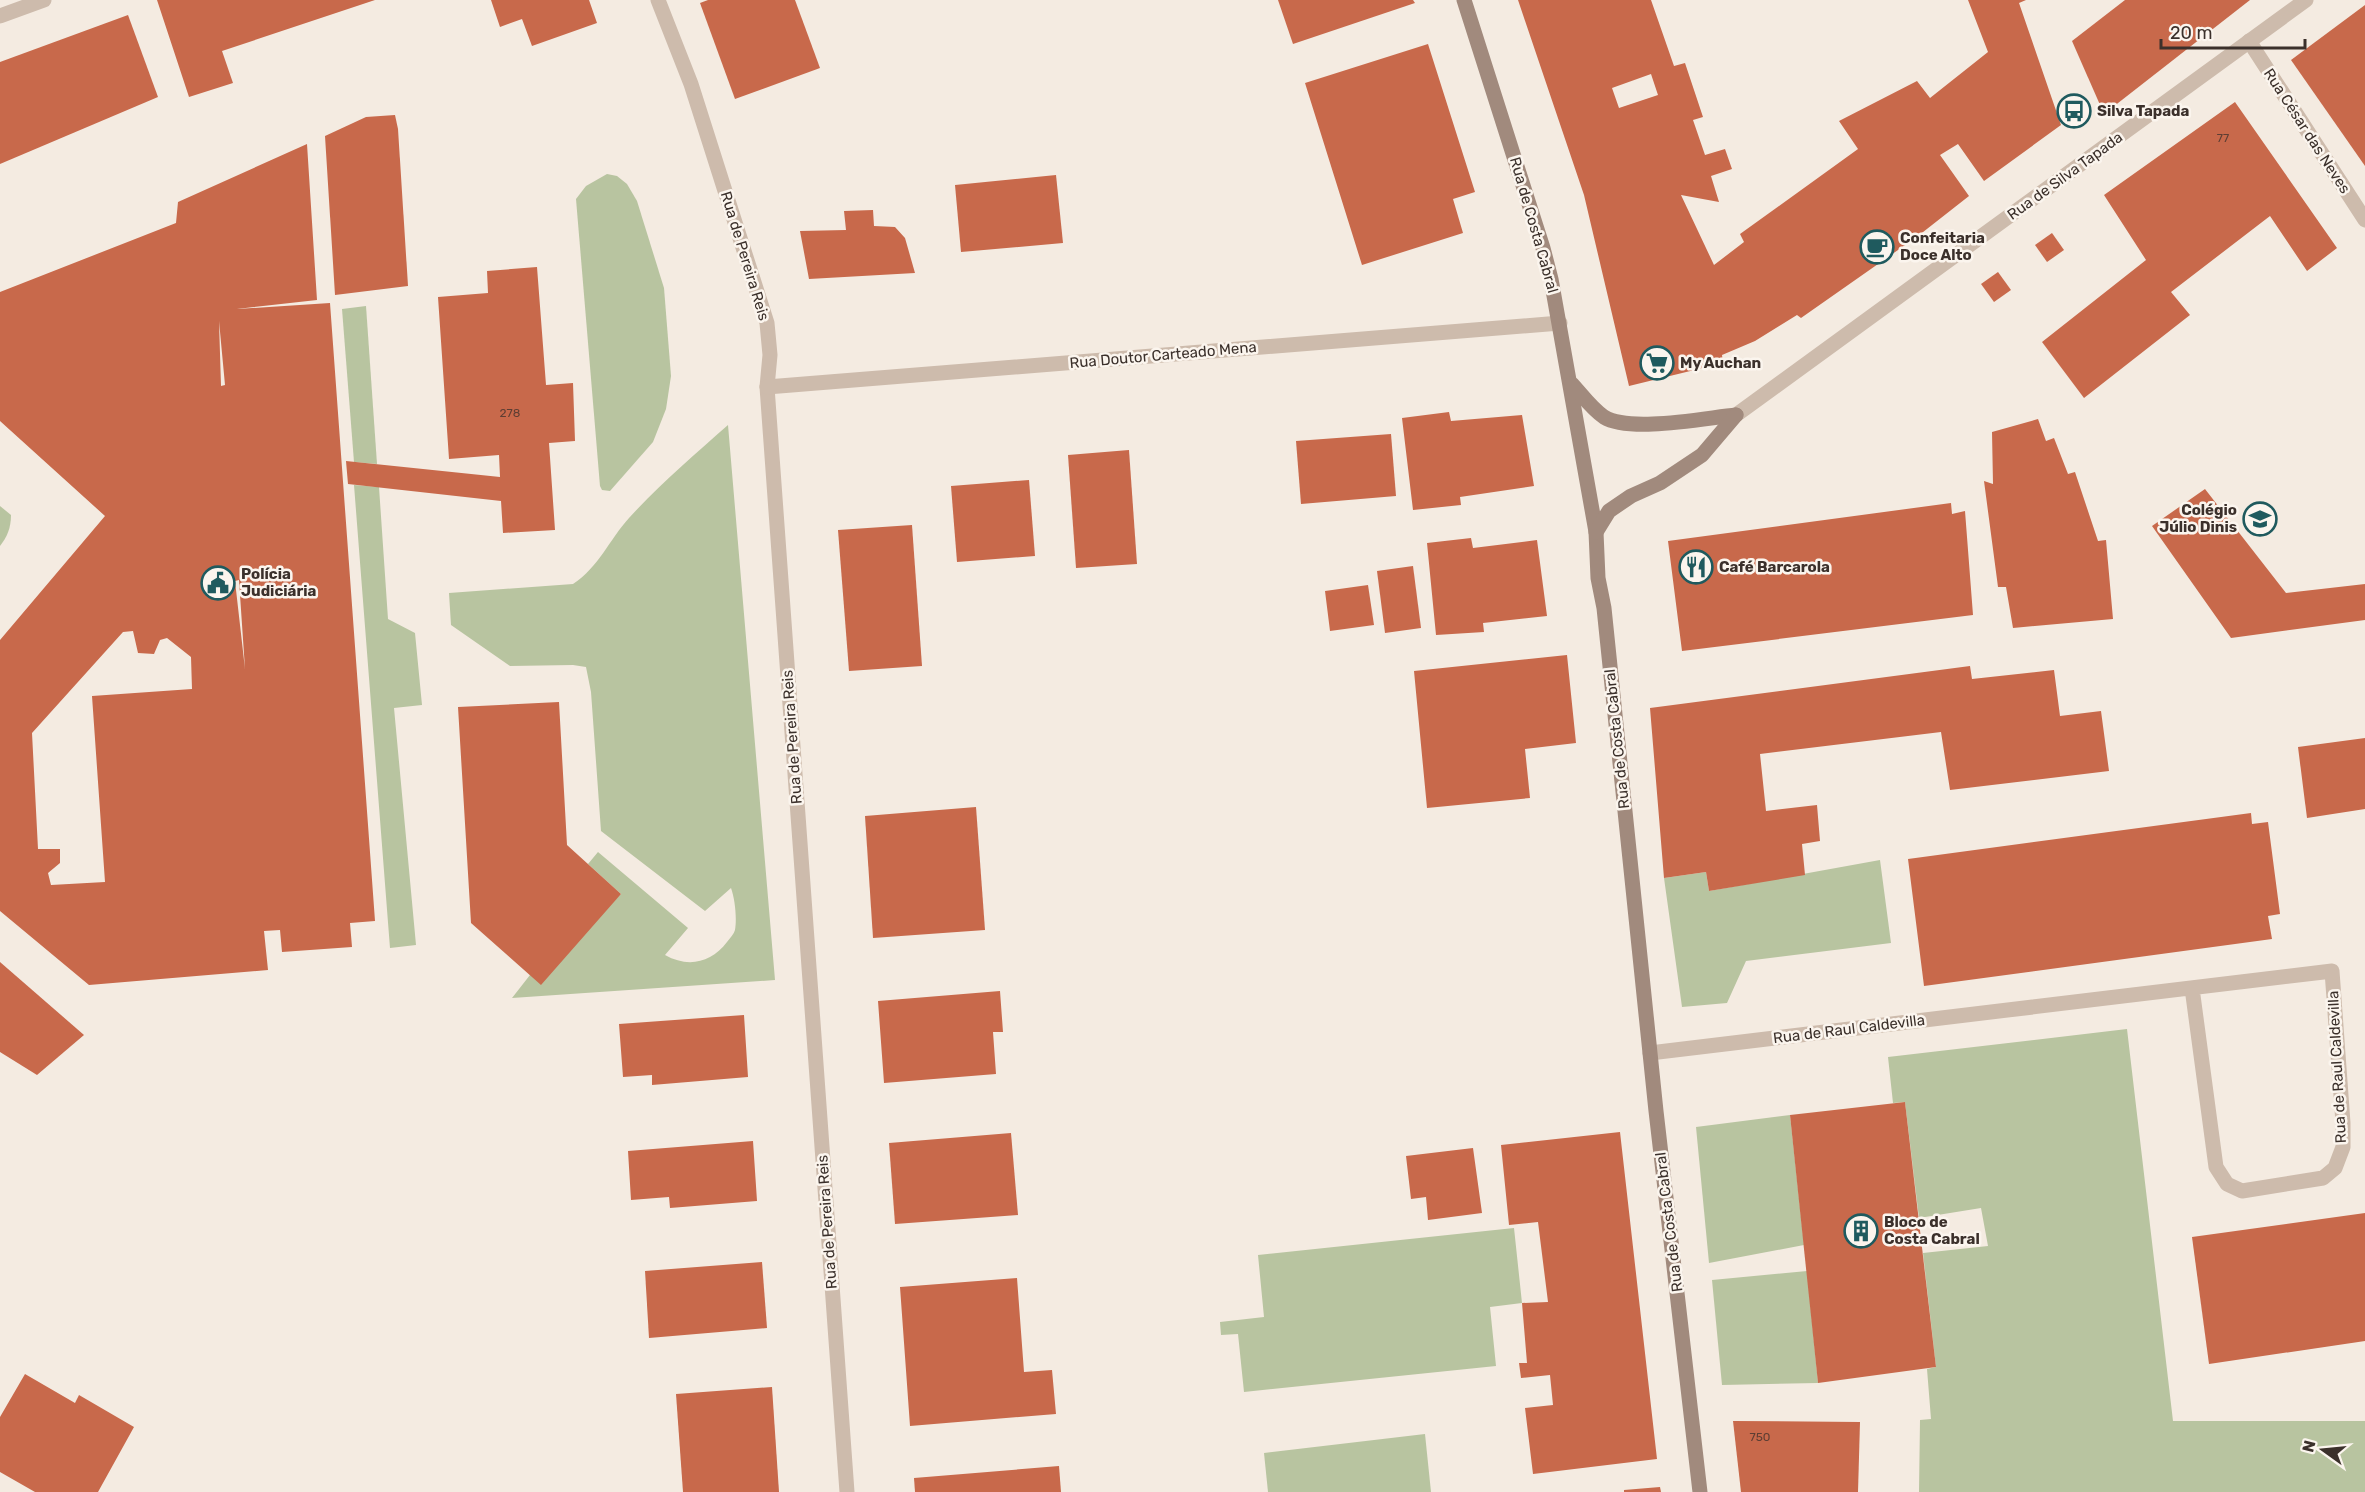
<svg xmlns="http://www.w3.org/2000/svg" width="2365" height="1492" viewBox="0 0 2365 1492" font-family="Rubik,sans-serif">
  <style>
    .green { fill: #b8c4a0 }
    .building { fill: #c8694b; fill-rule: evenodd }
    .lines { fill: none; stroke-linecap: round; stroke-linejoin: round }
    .street { stroke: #cdbbac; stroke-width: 15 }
    .secondary { stroke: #a18a7d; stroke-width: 15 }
    .labels { text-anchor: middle; stroke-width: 5; stroke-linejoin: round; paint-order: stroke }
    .number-label { font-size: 12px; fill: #5e3e33 }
    .poi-label { font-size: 15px; font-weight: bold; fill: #3b302b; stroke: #fbf5ee; text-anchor: start }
    .street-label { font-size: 15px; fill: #3b302b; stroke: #fbf5ee }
  </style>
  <rect width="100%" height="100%" fill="#f4ebe1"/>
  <g class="green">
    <path d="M607 174 617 176 627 184 637 201 664 288 671 376 666 409 653 442 610 491 602 490 600 486 576 199 586 186Z"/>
    <path d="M366 306 377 464 354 462 342 309Z"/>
    <path d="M728 425 775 980 512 998 530 975 621 894 588 864 598 852 688 928 665 955C688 968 711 963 727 942 730 938 734 934 735 930 737 918 735 899 731 888L705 911 601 831 591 692 586 667 573 665 510 666 451 625 449 593 573 584C599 567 609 540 629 518 660 484 694 455 728 425Z"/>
    <path d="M354 485 379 487 388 619 415 633 422 705 394 708 416 945 390 948Z"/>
    <path d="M0 506 11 515C11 528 7 537 0 546Z"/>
    <path d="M1880 860 1891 943 1746 961 1727 1003 1682 1007 1664 878 1706 872 1709 891Z"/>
    <path d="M2127 1029 2173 1421H2365V1492H1919L1920 1420 1931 1419 1927 1369 1936 1367 1923 1253 1988 1246 1981 1208 1919 1218 1905 1102 1893 1103 1888 1057Z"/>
    <path d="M1790 1115 1804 1245 1709 1263 1696 1127Z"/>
    <path d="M1514 1228 1522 1303 1490 1307 1496 1366 1244 1392 1238 1334 1221 1335 1220 1322 1264 1317 1258 1255Z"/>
    <path d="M1807 1271 1818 1383 1722 1385 1712 1280Z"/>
    <path d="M1425 1434 1431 1492H1268L1264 1453Z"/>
  </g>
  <g class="building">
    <path d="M157 0H375L222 51 233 83 189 97Z"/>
    <path d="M491 0H589L597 23 532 46 522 19 500 27Z"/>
    <path d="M708 0H795L820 68 735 99 700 3Z"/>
    <path d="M1278 0H1413L1415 3 1293 44Z"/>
    <path d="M1518 0H1651L1674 66 1685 63 1703 117 1693 120 1705 155 1725 149 1732 169 1711 176 1719 202 1681 195 1714 265 1744 242 1740 234 1858 149 1839 121 1917 81 1930 98 1988 52 1968 0H2026L2019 3 2061 125 1984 181 1958 144 1940 155 1969 196 1918 236 1801 318 1797 315 1755 341 1722 355 1723 363 1629 386 1584 195ZM1651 74 1658 95 1619 108 1612 88Z"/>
    <path d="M2125 0H2250L2104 114 2072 41Z"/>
    <path d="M2365 5V166L2291 60Z"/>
    <path d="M128 15 158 97 0 164V62Z"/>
    <path d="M1428 44 1475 192 1453 199 1463 233 1362 265 1305 83Z"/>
    <path d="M2235 102 2337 248 2307 271 2270 216 2171 292 2190 315 2084 398 2042 342 2146 260 2104 195Z"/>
    <path d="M395 115 398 129 408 286 335 295 325 136 366 117Z"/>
    <path d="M307 144 317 300 237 309 330 303 375 921 350 923 352 947 282 952 280 930 264 931 268 970 89 985 0 911V640L105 516 0 421V292L176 223 178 202ZM219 321 225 385 221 386ZM239 580 245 669 235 581ZM133 631 138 653 154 654 160 640 167 638 191 657 192 689 92 696 105 882 51 885 48 873 60 863V849H38L32 733 123 632Z"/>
    <path d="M1056 175 1063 243 961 252 955 185Z"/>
    <path d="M873 210 874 226 895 227 905 238 915 273 809 279 800 231 846 230 844 211Z"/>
    <path d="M2052 233 2064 250 2047 262 2035 245Z"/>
    <path d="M537 267 546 385 573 383 575 441 549 443 555 530 503 533 501 501 348 484 346 461 500 477 499 455 449 459 438 297 488 293 487 271Z"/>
    <path d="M1998 272 2011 290 1994 302 1981 284Z"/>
    <path d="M1449 412 1451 421 1522 415 1534 486 1460 497 1461 505 1413 510 1402 418Z"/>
    <path d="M2038 419 2046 441 2054 438 2068 474 2075 472 2098 541 2106 540 2113 619 2013 628 2006 587H1998L1984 481 1993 484 1992 432Z"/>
    <path d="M1391 434 1396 496 1301 504 1296 441Z"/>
    <path d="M1129 450 1137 564 1076 568 1068 455Z"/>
    <path d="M1029 480 1035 556 957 562 951 486Z"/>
    <path d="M2205 489 2286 593 2365 584V620L2231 638 2152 526Z"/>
    <path d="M1951 503 1952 514 1965 511 1973 615 1682 651 1668 541Z"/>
    <path d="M912 525 922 666 849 671 838 530Z"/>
    <path d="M1471 538 1473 548 1537 540 1547 616 1483 623 1484 632 1436 635 1427 543Z"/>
    <path d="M1413 566 1421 628 1385 633 1377 571Z"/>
    <path d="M1368 585 1374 625 1330 631 1325 591Z"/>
    <path d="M1567 655 1576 743 1525 749 1530 798 1427 808 1414 671Z"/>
    <path d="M1970 666 1972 679 2054 670 2060 716 2101 711 2109 771 1950 790 1941 732 1760 754 1766 811 1817 805 1820 841 1802 844 1805 875 1709 891 1706 872 1664 878 1650 708Z"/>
    <path d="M559 702 567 845 621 894 541 985 471 923 458 707Z"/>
    <path d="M2365 738V809L2307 818 2298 747Z"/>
    <path d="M976 807 985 930 873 938 865 816Z"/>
    <path d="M2251 813 2252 824 2268 822 2280 914 2268 916 2272 939 1924 986 1908 859Z"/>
    <path d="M0 962 84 1035 37 1075 0 1052Z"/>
    <path d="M1000 991 1003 1032H993L996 1074 884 1083 878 1001Z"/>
    <path d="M744 1015 748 1077 652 1085V1075L623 1077 619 1024Z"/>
    <path d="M1905 1102 1936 1367 1818 1383 1790 1115Z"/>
    <path d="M1620 1132 1657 1459 1533 1474 1525 1408 1553 1405 1550 1375 1521 1378 1519 1363H1527L1522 1303 1548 1302 1538 1222 1509 1225 1501 1145Z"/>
    <path d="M1011 1133 1018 1215 895 1224 889 1143Z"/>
    <path d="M753 1141 757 1201 670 1208 669 1197 631 1200 628 1151Z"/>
    <path d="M1473 1148 1482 1213 1428 1220 1426 1197 1411 1199 1406 1156Z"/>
    <path d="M2365 1213V1341L2209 1364 2192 1237Z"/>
    <path d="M762 1262 767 1328 649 1338 645 1271Z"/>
    <path d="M1017 1278 1024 1372 1052 1370 1056 1414 910 1426 900 1287Z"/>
    <path d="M25 1374 75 1403 79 1395 134 1427 98 1492H35L0 1472V1417Z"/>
    <path d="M772 1387 779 1492H683L676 1394Z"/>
    <path d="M1733 1421 1860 1422 1858 1492H1741Z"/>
    <path d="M1059 1466 1061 1492H915L914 1478Z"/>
    <path d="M1660 1487 1661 1492H1624V1490Z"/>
  </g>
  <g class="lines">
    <g class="street">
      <path d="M658 0 691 84 767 323 770 355 767 387 847 1492"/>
      <path d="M0 16 44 0"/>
      <path d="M2249 41 2365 220"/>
      <path d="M767 387 1560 323"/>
      <path d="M1736 415 2306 0"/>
      <path d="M1650 1053 2332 971 2343 1123V1147L2335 1168 2323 1178 2242 1191 2227 1184 2216 1167 2192 988"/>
    </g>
    <g class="secondary">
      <path d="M1464 0 1543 248 1551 279 1596 532 1598 578 1604 608 1656 1111 1700 1492"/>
      <path d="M1572 384C1582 395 1592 409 1604 417 1630 433 1705 418 1736 415"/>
      <path d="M1596 532 1609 511 1631 496 1660 483 1702 455 1736 415"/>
    </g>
  </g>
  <defs>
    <symbol id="bus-ring" viewBox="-11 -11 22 22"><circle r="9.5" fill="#fbf5ee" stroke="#1f5a5e" stroke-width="1.5"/><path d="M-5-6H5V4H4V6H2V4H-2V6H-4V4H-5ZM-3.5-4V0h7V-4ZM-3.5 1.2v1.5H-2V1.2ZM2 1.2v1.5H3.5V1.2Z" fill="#1f5a5e"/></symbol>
    <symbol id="cafe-ring" viewBox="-11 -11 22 22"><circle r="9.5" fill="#fbf5ee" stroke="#1f5a5e" stroke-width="1.5"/><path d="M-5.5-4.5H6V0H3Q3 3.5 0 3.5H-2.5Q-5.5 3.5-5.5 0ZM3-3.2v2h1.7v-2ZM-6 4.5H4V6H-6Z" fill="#1f5a5e"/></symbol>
    <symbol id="supermarket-ring" viewBox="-11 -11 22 22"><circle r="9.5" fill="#fbf5ee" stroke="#1f5a5e" stroke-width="1.5"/><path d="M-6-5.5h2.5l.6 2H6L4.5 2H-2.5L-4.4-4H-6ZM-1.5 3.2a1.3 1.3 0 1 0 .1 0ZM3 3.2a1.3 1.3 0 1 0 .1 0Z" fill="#1f5a5e"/></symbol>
    <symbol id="university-ring" viewBox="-11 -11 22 22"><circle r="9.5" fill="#fbf5ee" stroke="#1f5a5e" stroke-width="1.5"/><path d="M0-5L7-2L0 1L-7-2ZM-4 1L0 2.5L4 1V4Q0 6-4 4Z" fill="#1f5a5e"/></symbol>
    <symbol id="restaurant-ring" viewBox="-11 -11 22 22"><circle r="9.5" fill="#fbf5ee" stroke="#1f5a5e" stroke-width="1.5"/><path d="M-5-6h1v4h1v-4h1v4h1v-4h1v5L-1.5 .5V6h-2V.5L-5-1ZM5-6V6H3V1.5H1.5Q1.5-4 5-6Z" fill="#1f5a5e"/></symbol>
    <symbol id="civic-ring" viewBox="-11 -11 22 22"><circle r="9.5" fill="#fbf5ee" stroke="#1f5a5e" stroke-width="1.5"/><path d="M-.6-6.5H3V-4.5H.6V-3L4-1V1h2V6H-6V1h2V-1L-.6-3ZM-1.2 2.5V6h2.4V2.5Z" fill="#1f5a5e"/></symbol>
    <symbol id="building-ring" viewBox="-11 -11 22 22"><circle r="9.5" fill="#fbf5ee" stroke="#1f5a5e" stroke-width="1.5"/><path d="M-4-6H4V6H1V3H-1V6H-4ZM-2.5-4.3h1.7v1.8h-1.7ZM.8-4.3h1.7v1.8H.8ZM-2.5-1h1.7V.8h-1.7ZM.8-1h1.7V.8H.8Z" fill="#1f5a5e"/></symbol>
  </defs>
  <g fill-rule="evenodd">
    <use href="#bus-ring" x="2055" y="92" width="38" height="38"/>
    <use href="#cafe-ring" x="1858" y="228" width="38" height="38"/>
    <use href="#supermarket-ring" x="1638" y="344" width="38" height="38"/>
    <use href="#university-ring" x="2241" y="500" width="38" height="38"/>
    <use href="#restaurant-ring" x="1677" y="548" width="38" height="38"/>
    <use href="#civic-ring" x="199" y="564" width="38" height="38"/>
    <use href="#building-ring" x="1842" y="1212" width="38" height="38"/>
  </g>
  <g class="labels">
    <g class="number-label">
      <text x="2223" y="142">77</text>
      <text x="510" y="417">278</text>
      <text x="1760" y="1441">750</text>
    </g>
    <g class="poi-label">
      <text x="2097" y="116">Silva Tapada</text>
      <text x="1900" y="243">Confeitaria<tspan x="1900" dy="17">Doce Alto</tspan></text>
      <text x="1680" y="368">My Auchan</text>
      <text x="2237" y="515" text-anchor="end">Colégio<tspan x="2237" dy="17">Júlio Dinis</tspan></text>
      <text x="1719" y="572">Café Barcarola</text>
      <text x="241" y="579">Polícia<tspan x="241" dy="17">Judiciária</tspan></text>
      <text x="1884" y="1227">Bloco de<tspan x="1884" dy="17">Costa Cabral</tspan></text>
    </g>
    <g class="street-label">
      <text transform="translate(2307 131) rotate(57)" y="5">Rua César das Neves</text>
      <text transform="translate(2065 176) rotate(-36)" y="5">Rua de Silva Tapada</text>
      <text transform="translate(1534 225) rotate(74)" y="5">Rua de Costa Cabral</text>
      <text transform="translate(745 256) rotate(73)" y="5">Rua de Pereira Reis</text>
      <text transform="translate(1163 355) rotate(-5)" y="5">Rua Doutor Carteado Mena</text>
      <text transform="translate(792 737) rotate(-94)" y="5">Rua de Pereira Reis</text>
      <text transform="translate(1617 739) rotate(-96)" y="5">Rua de Costa Cabral</text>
      <text transform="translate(1849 1029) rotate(-7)" y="5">Rua de Raul Caldevilla</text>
      <text transform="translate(2337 1067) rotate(-93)" y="5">Rua de Raul Caldevilla</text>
      <text transform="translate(827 1222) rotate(-94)" y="5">Rua de Pereira Reis</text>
      <text transform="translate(1669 1222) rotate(-97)" y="5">Rua de Costa Cabral</text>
    </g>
  </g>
  <g transform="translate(2323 1450) rotate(285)" stroke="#fbf5ee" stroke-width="4.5" paint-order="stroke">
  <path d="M0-4.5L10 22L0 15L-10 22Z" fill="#3b302b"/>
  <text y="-9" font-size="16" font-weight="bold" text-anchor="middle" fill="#3b302b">N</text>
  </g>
  <path d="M2161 39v9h144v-9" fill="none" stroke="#3b302b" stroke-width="3"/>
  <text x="2170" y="39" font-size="18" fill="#3b302b" stroke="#fbf5ee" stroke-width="4.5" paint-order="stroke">20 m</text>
</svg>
